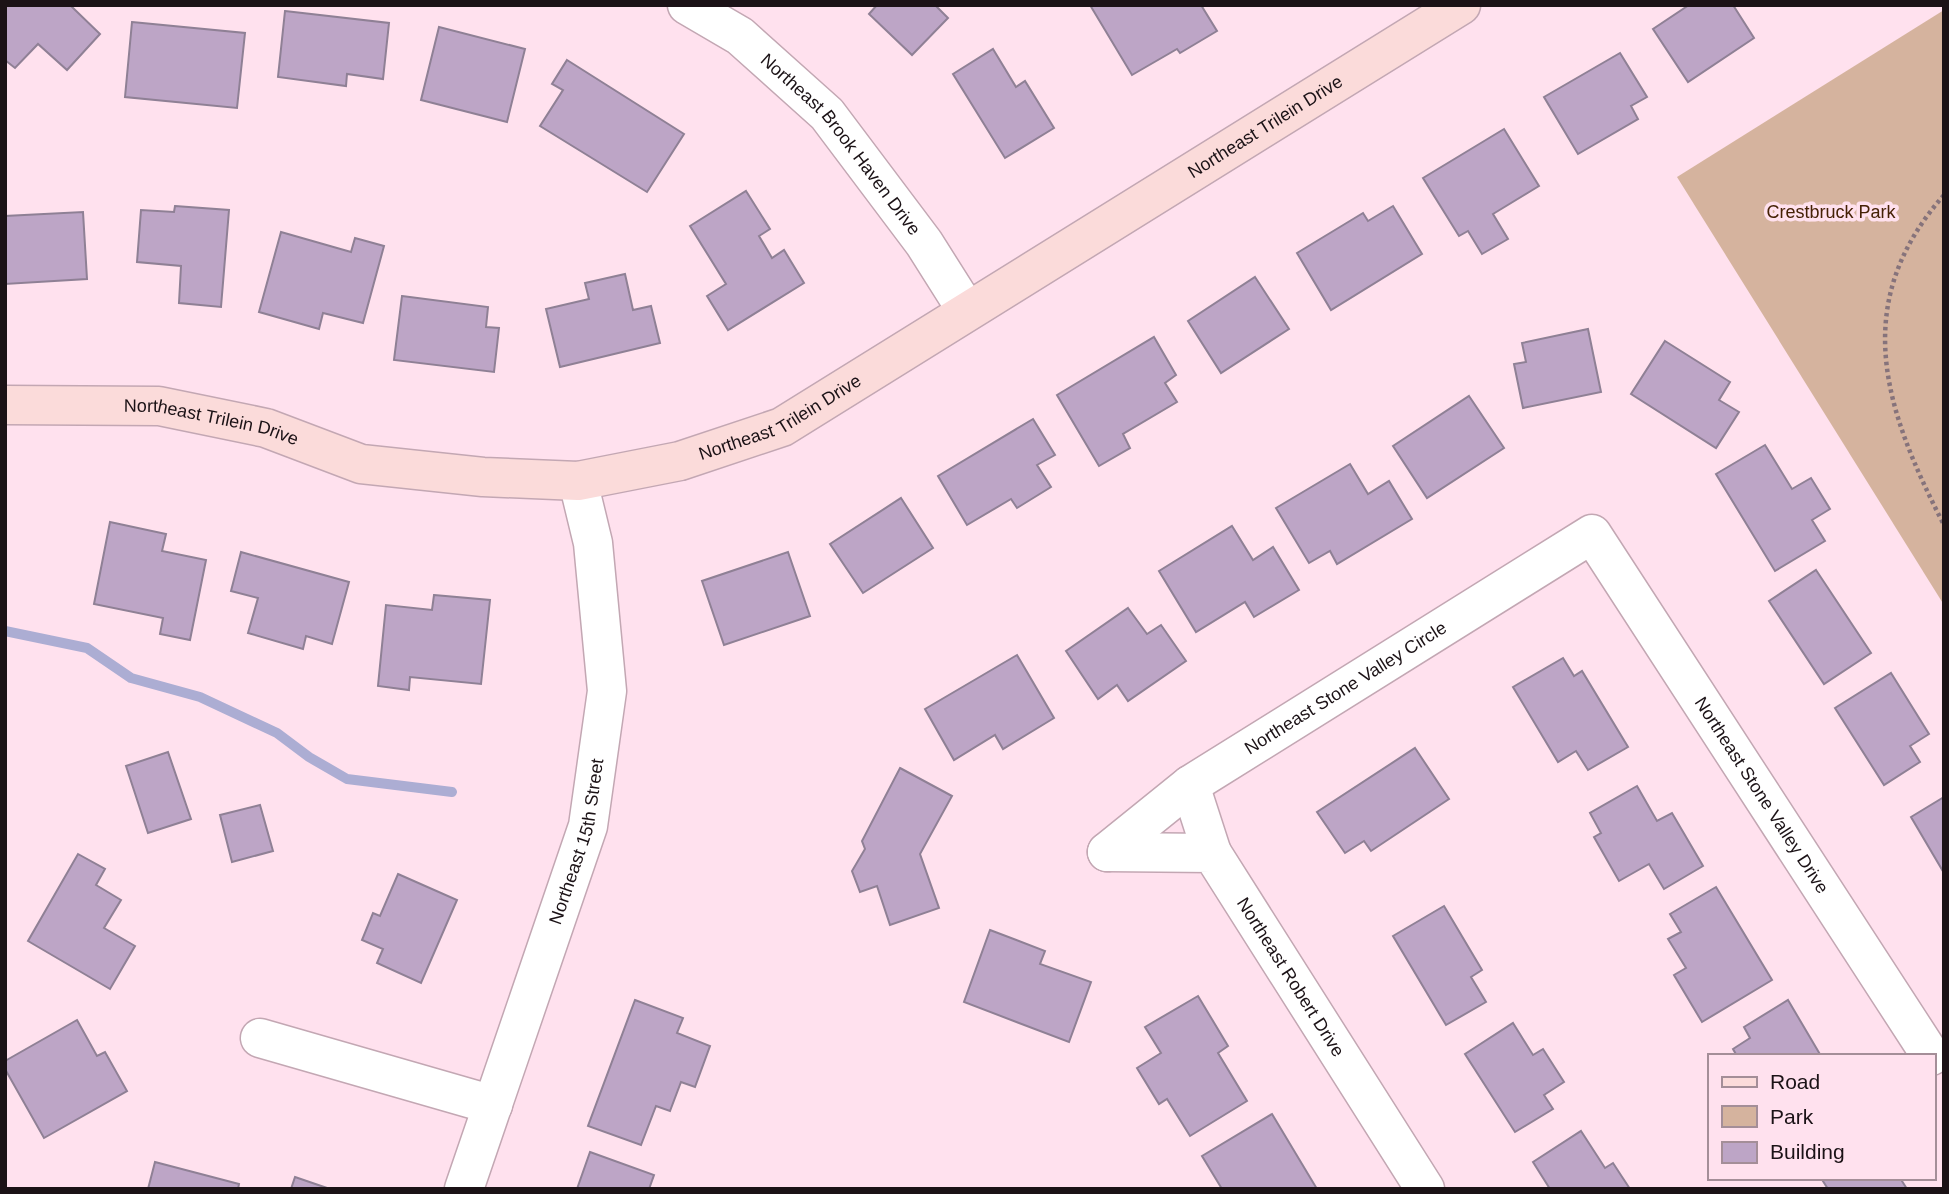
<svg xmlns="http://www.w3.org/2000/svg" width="1949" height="1194" viewBox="0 0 1949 1194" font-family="Helvetica,sans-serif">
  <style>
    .green { fill: #d5b39e }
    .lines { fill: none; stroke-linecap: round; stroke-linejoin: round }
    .stream { stroke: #acadd3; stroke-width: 10 }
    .building { fill: #bda5c6; stroke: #8f8095; stroke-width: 2 }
    .street-casing { stroke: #c3a7b3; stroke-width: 41 }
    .secondary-casing { stroke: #c3a7b3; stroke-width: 41 }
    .path { stroke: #86737b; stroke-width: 4.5; stroke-dasharray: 3.5 3.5; stroke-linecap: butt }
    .street { stroke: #fff; stroke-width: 38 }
    .secondary { stroke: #fbdbda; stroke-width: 38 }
    .labels { text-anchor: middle; stroke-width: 7; stroke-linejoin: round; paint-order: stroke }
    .street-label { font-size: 18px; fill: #1b1216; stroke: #ffe1ee }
    .park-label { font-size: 18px; fill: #452105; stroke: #ffe1ee }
  </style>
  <rect width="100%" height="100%" fill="#ffe1ee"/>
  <path class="green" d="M1944 10V605L1677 177Z"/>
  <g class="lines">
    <path class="stream" d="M5 631 87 648 131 678 200 697 277 733 309 757 347 779 452 792"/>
  </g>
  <g class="building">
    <path d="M5 5H70L100 34 67 70 38 44 15 68 5 60Z"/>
    <path d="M877 5H935L948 18 912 55 869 14Z"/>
    <path d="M1090 5H1201L1217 31 1180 53 1177 49 1132 75Z"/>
    <path d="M1689 5H1733L1754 38 1688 82 1653 29Z"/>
    <path d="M285 11 389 23 383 79 347 74 346 86 278 77Z"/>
    <path d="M132 22 245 33 237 108 125 97Z"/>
    <path d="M439 27 525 49 507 122 421 100Z"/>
    <path d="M993 49 1016 87 1025 81 1054 128 1005 158 953 74Z"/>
    <path d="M1620 53 1647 97 1631 106 1638 119 1578 154 1544 97Z"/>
    <path d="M567 60 684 134 647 192 540 126 563 90 552 84Z"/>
    <path d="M1504 129 1539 186 1493 214 1508 239 1482 254 1468 231 1459 236 1423 178Z"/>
    <path d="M746 191 770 229 759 236 772 258 784 250 804 283 728 330 707 296 726 284 690 226Z"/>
    <path d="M175 206 229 210 221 307 179 303 181 266 137 262 141 210 174 212Z"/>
    <path d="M1393 206 1422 254 1331 310 1297 253 1363 213 1368 221Z"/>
    <path d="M83 212 87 279 5 284V216Z"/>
    <path d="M281 232 351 252 355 238 384 246 363 323 323 313 319 329 259 312Z"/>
    <path d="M625 274 633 310 651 306 660 343 560 367 546 309 589 299 585 283Z"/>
    <path d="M1255 277 1289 329 1221 373 1188 321Z"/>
    <path d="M402 296 488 307 486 327 499 328 494 372 394 360Z"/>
    <path d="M1588 329 1601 392 1523 408 1514 364 1526 362 1522 343Z"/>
    <path d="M1154 337 1176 375 1165 383 1177 402 1123 434 1130 448 1099 466 1057 395Z"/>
    <path d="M1665 341 1730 382 1719 400 1739 412 1716 448 1631 394Z"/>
    <path d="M1469 396 1504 448 1427 498 1393 446Z"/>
    <path d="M1033 419 1055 455 1037 465 1051 487 1017 508 1011 499 967 525 938 476Z"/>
    <path d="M1765 445 1792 489 1811 478 1830 509 1812 520 1825 541 1775 571 1716 474Z"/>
    <path d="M1350 464 1368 494 1389 481 1412 519 1337 564 1330 551 1309 563 1276 508Z"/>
    <path d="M901 498 933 548 863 593 830 544Z"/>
    <path d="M110 522 166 534 162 551 206 560 190 640 160 634 163 618 94 604Z"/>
    <path d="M1232 526 1253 560 1273 547 1299 590 1254 617 1245 602 1196 632 1159 571Z"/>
    <path d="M241 552 349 582 332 644 306 636 303 649 248 633 258 598 231 591Z"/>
    <path d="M788 552 810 616 724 645 702 581Z"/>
    <path d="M1816 570 1871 653 1824 684 1769 601Z"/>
    <path d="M434 595 490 600 481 684 410 677 409 690 378 686 386 605 432 610Z"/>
    <path d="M1128 608 1147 634 1161 625 1186 661 1128 701 1117 685 1098 699 1066 651Z"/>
    <path d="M1017 655 1054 718 1003 749 995 735 954 760 925 709Z"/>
    <path d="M1563 658 1574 676 1582 671 1628 747 1588 770 1576 751 1558 762 1513 687Z"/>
    <path d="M1891 673 1929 734 1910 746 1920 762 1884 785 1835 708Z"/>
    <path d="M1415 748 1449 799 1371 851 1364 841 1345 853 1317 812Z"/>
    <path d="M168 752 191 819 148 833 126 766Z"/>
    <path d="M900 768 952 796 920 854 939 908 890 925 877 886 860 892 852 871 865 849 862 841Z"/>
    <path d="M1637 786 1657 821 1672 813 1703 866 1664 889 1649 864 1619 881 1594 837 1601 833 1590 813Z"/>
    <path d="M1944 797V873L1911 817Z"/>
    <path d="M260 805 273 851 232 862 220 815Z"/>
    <path d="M78 854 105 869 96 885 121 900 104 928 135 946 110 989 28 941Z"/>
    <path d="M398 874 457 900 421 983 377 963 383 949 362 940 373 913 380 916Z"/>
    <path d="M1716 887 1772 980 1702 1022 1674 975 1686 968 1668 939 1681 932 1670 914Z"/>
    <path d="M1444 906 1482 970 1471 977 1486 1002 1446 1025 1393 936Z"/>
    <path d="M990 930 1045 951 1040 964 1091 982 1069 1042 964 1002Z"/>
    <path d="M1198 996 1228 1046 1218 1053 1247 1101 1190 1136 1167 1099 1159 1104 1137 1068 1161 1053 1145 1027Z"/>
    <path d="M635 1000 683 1018 677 1033 710 1046 695 1087 681 1082 670 1111 656 1106 641 1145 588 1126Z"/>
    <path d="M1788 1000 1821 1056H1737L1733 1049 1750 1038 1744 1027Z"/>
    <path d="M77 1020 97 1056 105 1052 127 1091 44 1138 5 1069V1061Z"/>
    <path d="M1513 1023 1533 1055 1543 1049 1564 1082 1544 1095 1553 1109 1515 1132 1465 1054Z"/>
    <path d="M1272 1114 1317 1189H1222L1202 1156Z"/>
    <path d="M1581 1131 1605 1168 1613 1163 1630 1189H1550L1533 1162Z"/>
    <path d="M590 1152 654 1175 649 1189H577Z"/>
    <path d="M155 1162 239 1184 238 1189H148Z"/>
    <path d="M295 1177 330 1189H291Z"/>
    <path d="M1821 1178H1900L1907 1189H1828Z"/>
  </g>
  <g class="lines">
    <defs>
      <g id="street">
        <path id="s1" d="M687 5 740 36 827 114 924 243 967 311"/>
        <path d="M1190 785 1212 853"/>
        <path id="s2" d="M1107 852 1190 785 1592 534 1931 1056"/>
        <path id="s3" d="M1107 852 1212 853 1425 1189"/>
        <path d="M260 1038 493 1105"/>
        <path id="s4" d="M464 1189 588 826 607 691 593 543 578 481"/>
      </g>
      <g id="secondary">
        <path id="s5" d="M5 405 159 406 266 428 361 464 483 477 578 481 680 461 782 427 1461 5"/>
      </g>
    </defs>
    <use href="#street" class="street-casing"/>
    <use href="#secondary" class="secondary-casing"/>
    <path class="path" d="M1944 195C1848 304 1885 410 1944 525"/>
    <use href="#street" class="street"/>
    <use href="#secondary" class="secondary"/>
  </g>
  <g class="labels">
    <g class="street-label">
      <text dy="6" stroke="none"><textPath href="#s5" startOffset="1363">Northeast Trilein Drive</textPath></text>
      <text dy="6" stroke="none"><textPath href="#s1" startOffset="210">Northeast Brook Haven Drive</textPath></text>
      <text dy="6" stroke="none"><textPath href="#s5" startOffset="796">Northeast Trilein Drive</textPath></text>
      <text dy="6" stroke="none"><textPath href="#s5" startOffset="208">Northeast Trilein Drive</textPath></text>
      <text dy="6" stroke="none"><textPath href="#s2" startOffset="290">Northeast Stone Valley Circle</textPath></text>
      <text dy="6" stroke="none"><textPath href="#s2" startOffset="892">Northeast Stone Valley Drive</textPath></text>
      <text dy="6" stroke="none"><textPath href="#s4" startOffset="366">Northeast 15th Street</textPath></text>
      <text dy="6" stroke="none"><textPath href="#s3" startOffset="252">Northeast Robert Drive</textPath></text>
    </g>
    <g class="park-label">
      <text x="1831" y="218">Crestbruck Park</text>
    </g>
  </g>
  <rect width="1949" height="1194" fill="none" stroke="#1b1216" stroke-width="14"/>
  <rect x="1708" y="1054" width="228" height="126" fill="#ffe1ee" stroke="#a48e98" stroke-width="2"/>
  <rect x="1722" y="1077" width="35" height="10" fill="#fbdbda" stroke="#a48e98" stroke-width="2"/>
  <text x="1770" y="1089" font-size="21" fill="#1b1216">Road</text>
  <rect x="1722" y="1106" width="35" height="21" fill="#d5b39e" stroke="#a48e98" stroke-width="2"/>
  <text x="1770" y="1124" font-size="21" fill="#1b1216">Park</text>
  <rect x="1722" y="1142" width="35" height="21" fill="#bda5c6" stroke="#a48e98" stroke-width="2"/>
  <text x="1770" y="1159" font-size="21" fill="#1b1216">Building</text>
</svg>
